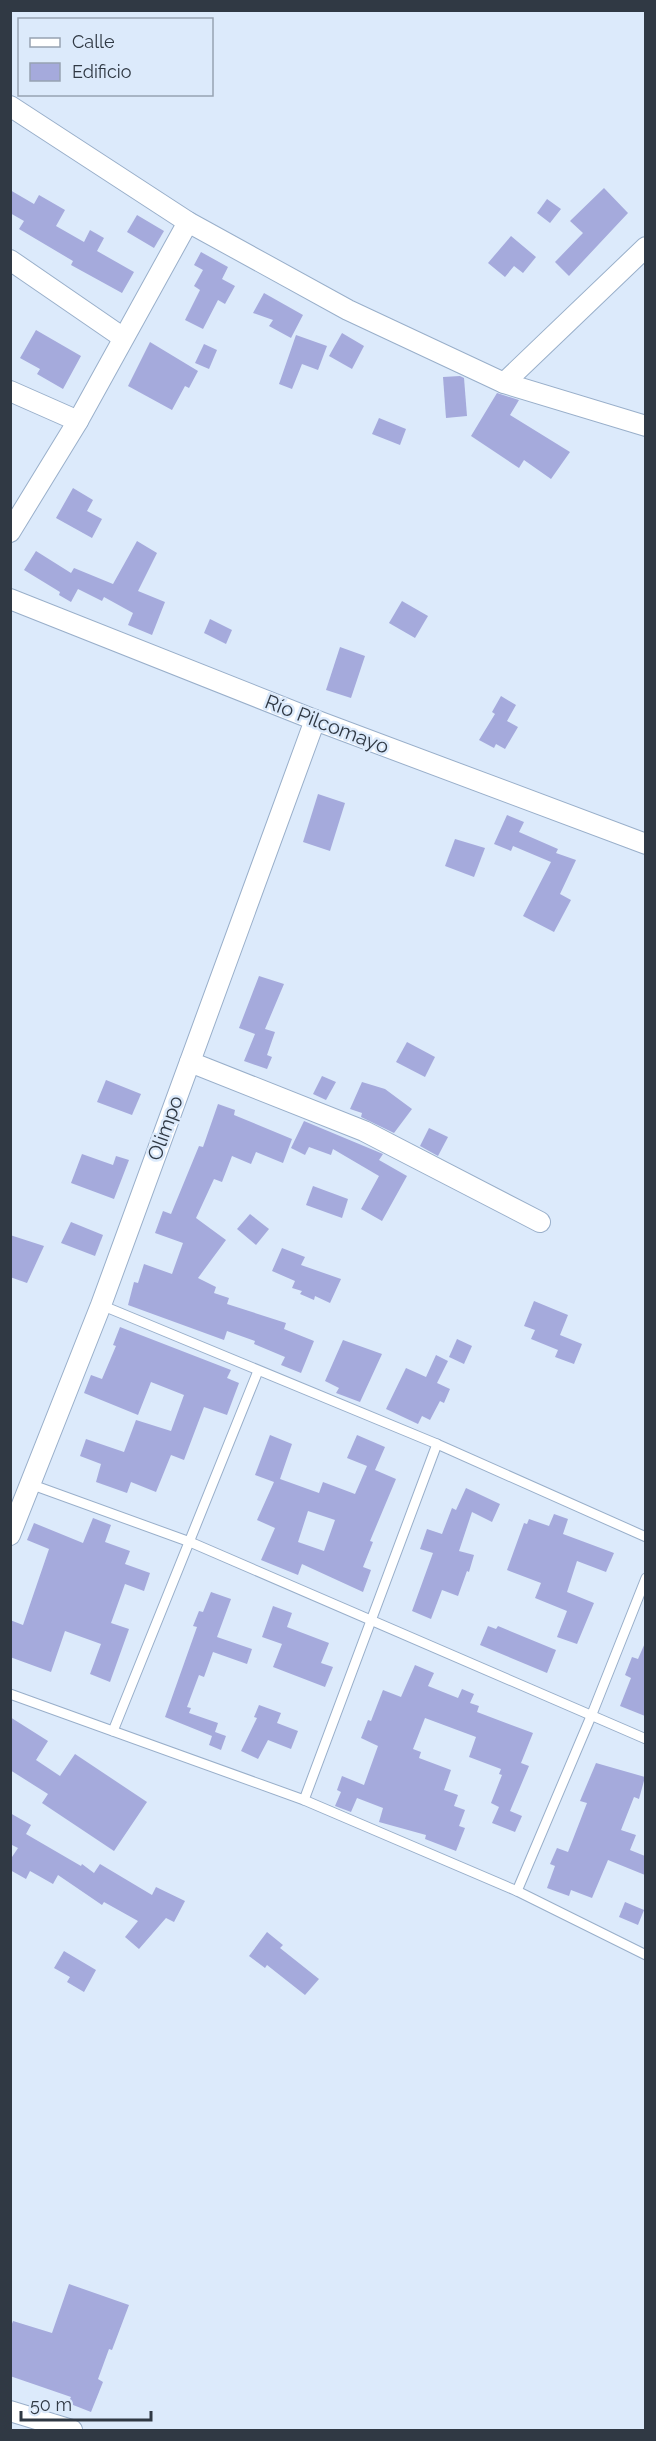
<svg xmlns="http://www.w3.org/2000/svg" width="656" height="2441" viewBox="0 0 656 2441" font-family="Raleway,sans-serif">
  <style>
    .building { fill: #a5aadc; fill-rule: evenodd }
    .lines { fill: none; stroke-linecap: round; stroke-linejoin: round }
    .service-casing { stroke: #99afca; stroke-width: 11 }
    .minor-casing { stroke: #99afca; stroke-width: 22 }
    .service { stroke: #fff; stroke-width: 9 }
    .minor { stroke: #fff; stroke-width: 20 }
    .labels { text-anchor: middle; stroke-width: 5; stroke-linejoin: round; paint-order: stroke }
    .street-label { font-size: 20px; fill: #303944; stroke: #dceafb }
  </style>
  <rect width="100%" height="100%" fill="#dceafb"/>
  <g class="building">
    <path d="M604 188 628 213 569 276 555 262 583 233 570 221Z"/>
    <path d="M10 190 34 204 39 195 65 210 56 226 84 242 90 230 104 238 97 251 134 272 122 293 71 265 73 261 19 229 24 221 10 213Z"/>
    <path d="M547 199 561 209 550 223 537 213Z"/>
    <path d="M137 215 164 231 154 248 127 232Z"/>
    <path d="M511 236 536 257 523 273 514 266 505 277 488 263Z"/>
    <path d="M201 252 228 267 222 279 235 286 225 304 218 300 203 329 185 320 200 290 194 286 203 270 194 265Z"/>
    <path d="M264 293 303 315 291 338 269 326 273 320 253 313Z"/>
    <path d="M36 330 81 356 63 389 37 374 40 369 20 358Z"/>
    <path d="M342 333 364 346 352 369 329 356Z"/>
    <path d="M296 335 327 346 318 370 302 364 292 389 279 384Z"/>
    <path d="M150 342 198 371 189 388 185 386 172 410 128 386Z"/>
    <path d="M204 344 217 350 209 369 195 363Z"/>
    <path d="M460 376 464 378 467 416 446 418 443 377Z"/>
    <path d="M497 393 519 400 510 415 570 452 551 479 524 460 519 468 471 436Z"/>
    <path d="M379 418 406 429 400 445 372 434Z"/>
    <path d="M73 488 93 500 87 511 102 519 92 538 56 518Z"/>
    <path d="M137 541 157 553 138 591 165 602 152 635 128 625 133 613 104 597 102 601 78 589 71 602 59 595 60 592 24 570 36 551 71 573 74 568 113 584Z"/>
    <path d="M402 601 428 616 415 638 389 623Z"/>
    <path d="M210 619 232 630 226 644 204 633Z"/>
    <path d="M340 647 365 656 351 698 326 690Z"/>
    <path d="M501 696 516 705 507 721 518 727 505 749 496 744 494 748 479 740 495 714 492 712Z"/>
    <path d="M318 794 345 803 330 851 303 842Z"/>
    <path d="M507 815 524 822 519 832 558 849 556 853 576 860 560 894 571 900 554 932 523 916 551 862 513 846 511 851 494 844Z"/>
    <path d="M455 839 485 848 474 877 445 866Z"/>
    <path d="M259 976 284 984 265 1029 275 1032 267 1055 272 1057 267 1069 244 1061 255 1034 239 1028Z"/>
    <path d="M407 1042 435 1057 425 1077 396 1062Z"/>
    <path d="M322 1076 336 1082 326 1100 313 1094Z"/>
    <path d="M106 1080 141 1094 132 1115 97 1102Z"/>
    <path d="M362 1082 385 1089 412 1109 394 1133 361 1117 362 1113 350 1109Z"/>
    <path d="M218 1104 235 1110 234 1115 292 1139 283 1163 256 1152 251 1164 232 1156 222 1182 214 1179 196 1218 226 1240 198 1278 216 1287 214 1293 229 1298 227 1304 286 1323 284 1329 314 1341 301 1373 281 1365 285 1357 254 1344 255 1341 227 1331 224 1340 128 1305 134 1282 138 1283 144 1264 172 1274 183 1243 155 1233 163 1211 171 1214 199 1146 203 1147Z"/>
    <path d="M304 1121 383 1154 379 1160 407 1176 382 1221 361 1209 379 1176 333 1149 331 1155 309 1147 305 1155 291 1148Z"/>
    <path d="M429 1128 448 1137 438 1156 420 1146Z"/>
    <path d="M82 1154 113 1165 116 1156 129 1160 114 1199 71 1183Z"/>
    <path d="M313 1186 348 1199 342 1218 306 1205Z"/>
    <path d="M250 1214 269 1229 256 1245 237 1229Z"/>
    <path d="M71 1222 103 1235 95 1256 61 1243Z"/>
    <path d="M10 1235 44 1246 27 1283 10 1277Z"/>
    <path d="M282 1248 305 1257 301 1265 341 1279 330 1303 315 1296 314 1300 300 1294 302 1291 292 1288 295 1281 272 1271Z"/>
    <path d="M534 1301 568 1315 560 1335 582 1344 574 1364 555 1357 558 1350 531 1339 535 1330 524 1326Z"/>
    <path d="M120 1327 231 1370 227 1378 239 1383 227 1415 204 1407 184 1460 171 1455 156 1492 131 1482 127 1493 96 1482 101 1464 80 1456 86 1439 124 1452 136 1420 171 1431 184 1395 151 1382 138 1415 84 1393 91 1375 102 1379 116 1346 113 1345Z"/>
    <path d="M457 1339 472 1346 464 1364 449 1357Z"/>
    <path d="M343 1340 382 1354 360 1402 336 1393 339 1388 325 1381Z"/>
    <path d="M436 1355 448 1361 437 1383 450 1389 444 1403 440 1401 430 1420 422 1416 418 1424 386 1409 406 1368 426 1377Z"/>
    <path d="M270 1435 292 1444 280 1479 319 1493 323 1482 355 1494 367 1466 347 1458 357 1435 385 1447 375 1470 396 1479 370 1541 373 1542 363 1567 371 1570 363 1592 302 1564 298 1575 261 1560 275 1528 257 1520 274 1482 255 1475ZM308 1511 335 1520 324 1551 298 1542Z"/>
    <path d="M466 1488 500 1504 492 1522 472 1512 459 1551 474 1555 469 1572 467 1571 458 1596 442 1590 431 1619 412 1611 433 1553 420 1549 427 1529 442 1534 452 1508 456 1510Z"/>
    <path d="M554 1514 568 1519 563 1534 614 1553 606 1572 577 1561 567 1592 594 1603 577 1644 557 1637 567 1611 535 1598 541 1583 507 1570 524 1523 527 1524 529 1519 549 1526Z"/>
    <path d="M93 1518 111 1525 105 1542 130 1551 125 1564 150 1573 144 1591 125 1584 111 1623 129 1629 110 1682 90 1674 101 1644 65 1631 51 1672 10 1657V1620L23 1625 49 1549 27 1540 34 1523 83 1543Z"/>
    <path d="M211 1592 231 1599 217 1637 252 1649 247 1664 213 1652 204 1677 199 1675 187 1707 191 1708 189 1713 218 1723 215 1732 226 1736 221 1750 209 1745 212 1736 165 1717 197 1627 193 1626 199 1611 203 1612Z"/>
    <path d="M273 1606 292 1613 287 1627 329 1643 321 1663 333 1667 325 1687 273 1667 282 1644 262 1637Z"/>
    <path d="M488 1626 496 1629 498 1626 556 1650 547 1673 480 1645Z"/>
    <path d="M645 1643V1716L620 1706 631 1678 625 1675 632 1657 638 1659Z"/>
    <path d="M415 1665 434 1673 428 1686 458 1698 462 1689 474 1694 470 1703 479 1706 477 1712 533 1733 521 1763 529 1766 510 1811 522 1816 515 1832 492 1823 499 1807 491 1803 502 1775 499 1774 501 1769 469 1757 476 1737 425 1718 413 1749 421 1752 419 1758 451 1770 444 1790 458 1795 454 1806 465 1810 459 1826 465 1828 456 1851 425 1839 426 1835 379 1822 383 1808 357 1798 351 1812 335 1806 341 1792 337 1790 342 1776 364 1785 378 1746 361 1738 368 1720 371 1721 383 1690 401 1697Z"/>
    <path d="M259 1705 281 1713 277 1723 298 1731 291 1749 268 1740 258 1759 241 1751 257 1718 254 1717Z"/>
    <path d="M10 1717 48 1741 36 1760 60 1776 75 1754 147 1802 114 1851 42 1803 48 1794 10 1770Z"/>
    <path d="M596 1763 645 1777 639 1799 634 1797 621 1830 636 1835 630 1850 645 1856V1875L608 1860 592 1898 571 1890 569 1896 547 1888 555 1866 550 1864 557 1848 568 1852 587 1803 580 1801Z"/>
    <path d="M10 1813 31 1825 26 1834 81 1866 82 1864 94 1873 100 1864 152 1895 156 1887 185 1901 174 1922 166 1918 139 1949 125 1937 138 1921 104 1902 102 1905 58 1875 53 1884 30 1871 26 1879 10 1870V1860L18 1848 10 1844Z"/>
    <path d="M625 1902 644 1910 638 1925 619 1917Z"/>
    <path d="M267 1932 283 1945 280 1948 319 1979 305 1995 267 1965 265 1968 249 1956Z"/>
    <path d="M64 1951 96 1970 84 1992 67 1982 70 1977 54 1968Z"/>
    <path d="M69 2284 129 2305 112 2350 109 2349 98 2379 103 2382 91 2412 68 2403 71 2397 10 2376V2329L13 2321 52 2333Z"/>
  </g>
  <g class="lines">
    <defs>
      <g id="service">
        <path d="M101 1305 437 1444 646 1537"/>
        <path d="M30 1484 190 1542 646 1739"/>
        <path d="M10 1694 304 1800 517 1891 646 1955"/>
        <path d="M113 1731 258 1371"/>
        <path d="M304 1800 437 1444"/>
        <path d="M517 1891 592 1714 646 1578"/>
      </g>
      <g id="minor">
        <path d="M10 106 188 222 348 310 504 383 646 426"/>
        <path d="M10 260 122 337"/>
        <path d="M504 383 646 247"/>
        <path d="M10 391 78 421"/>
        <path d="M10 532 78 421 188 222"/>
        <path d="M10 599 315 720 646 844"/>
        <path d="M190 1062 364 1131 540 1222"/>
        <path d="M10 1535 101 1305 315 720"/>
        <path d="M10 2411 72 2430"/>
      </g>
    </defs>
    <use href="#service" class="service-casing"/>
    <use href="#minor" class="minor-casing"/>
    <use href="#service" class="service"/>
    <use href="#minor" class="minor"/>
  </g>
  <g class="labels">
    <g class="street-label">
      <text transform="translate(327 724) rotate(21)" y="7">Río Pilcomayo</text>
      <text transform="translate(165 1128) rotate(-70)" y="7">Olimpo</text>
    </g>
  </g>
  <rect width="656" height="2441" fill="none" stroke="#303944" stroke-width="24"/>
  <rect x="18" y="18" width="195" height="78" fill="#dceafb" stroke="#97a3b2" stroke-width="1.5"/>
  <rect x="30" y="38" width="30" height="9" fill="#ffffff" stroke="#97a3b2" stroke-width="1.5"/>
  <text x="72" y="48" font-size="18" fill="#303944">Calle</text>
  <rect x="30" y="63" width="30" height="18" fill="#a5aadc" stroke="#97a3b2" stroke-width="1.5"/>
  <text x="72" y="78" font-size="18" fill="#303944">Edificio</text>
  <path d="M21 2411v9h130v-9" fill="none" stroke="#303944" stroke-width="3"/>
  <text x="30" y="2411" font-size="18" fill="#303944" stroke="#dceafb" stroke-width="4.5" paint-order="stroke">50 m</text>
</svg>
